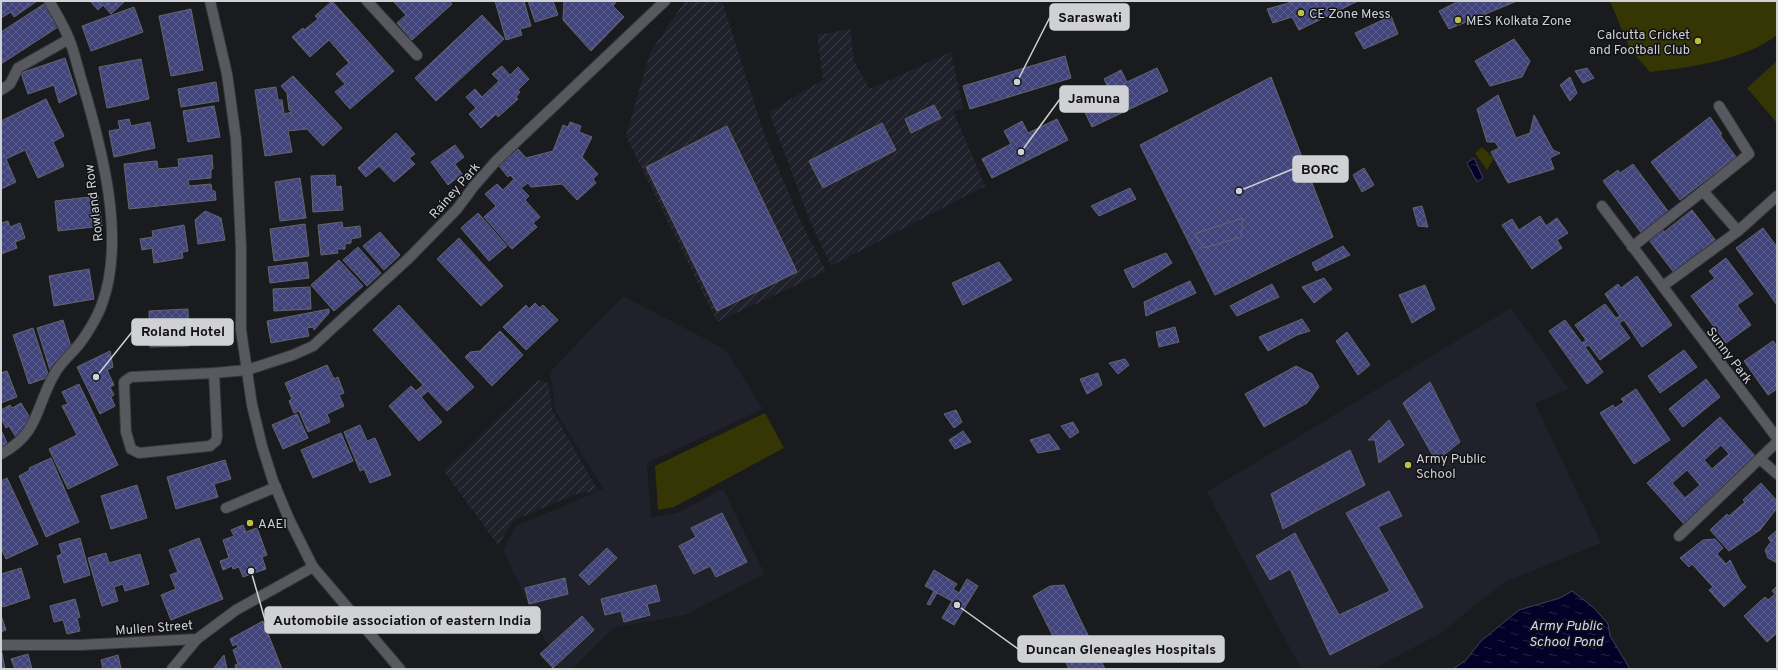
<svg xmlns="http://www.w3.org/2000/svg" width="1778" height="670" viewBox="0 0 1778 670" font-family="Overpass,sans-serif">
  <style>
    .built { fill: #20212b }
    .industrial { fill: url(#industrial-furrows) }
    .green { fill: #353604 }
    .water { fill: url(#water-ripples); stroke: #423f5c }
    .building { fill: url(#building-cross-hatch); stroke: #65666b; fill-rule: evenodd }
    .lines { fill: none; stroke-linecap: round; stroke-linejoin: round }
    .minor-casing { stroke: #36373a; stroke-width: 12 }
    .minor { stroke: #58595e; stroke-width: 10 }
    .poi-dot { fill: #bcbf44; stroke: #111216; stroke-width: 1.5 }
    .labels { text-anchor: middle; stroke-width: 3; stroke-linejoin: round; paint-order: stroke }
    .poi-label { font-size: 13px; fill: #d0d1d4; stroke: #111216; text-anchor: start }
    .street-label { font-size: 13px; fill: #d0d1d4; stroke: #111216 }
    .water-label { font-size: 14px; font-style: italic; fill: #d0d6f8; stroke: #111216 }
    .leader { fill: none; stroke: #d0d1d4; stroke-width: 1.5 }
    .callout-dot { fill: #d0d1d4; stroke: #111216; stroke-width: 1.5 }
    .callout { fill: #d0d1d4; stroke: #d0d1d4; stroke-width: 1.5 }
    .callout-label { font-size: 14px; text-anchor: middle; font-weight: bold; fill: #111 }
  </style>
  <defs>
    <pattern id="industrial-furrows" width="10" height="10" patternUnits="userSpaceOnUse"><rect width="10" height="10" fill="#20212b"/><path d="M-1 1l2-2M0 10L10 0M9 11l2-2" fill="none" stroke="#3f4049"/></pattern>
    <pattern id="water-ripples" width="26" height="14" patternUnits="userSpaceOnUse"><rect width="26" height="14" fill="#050028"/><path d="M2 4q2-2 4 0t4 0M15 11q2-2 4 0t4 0" fill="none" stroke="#282446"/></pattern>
    <pattern id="building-cross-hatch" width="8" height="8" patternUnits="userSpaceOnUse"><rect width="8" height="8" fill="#40447a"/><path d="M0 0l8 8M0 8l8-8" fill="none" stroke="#5b5e8c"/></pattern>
  </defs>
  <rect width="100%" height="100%" fill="#1a1b1f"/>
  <g class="built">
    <path d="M623 296 725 349 763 409 647 463 651 518 677 513 723 489 765 574 685 615 613 628 572 669H559L503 550 516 526 603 489 556 412 550 372Z"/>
    <path d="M1511 308 1569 389 1535 403 1601 543 1503 583 1441 633 1373 669H1301L1207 492Z"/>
  </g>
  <g class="industrial">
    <path d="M685 1H722L764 134 799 218 826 271 717 322 626 136 650 53Z"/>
    <path d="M850 29 854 62 870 89 951 52 963 108 953 111 985 186 831 266 810 221 769 112 823 80 817 35Z"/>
    <path d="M538 380 548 383 553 412 598 491 576 494 514 520 498 545 444 471Z"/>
  </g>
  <g class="green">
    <path d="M1610 1H1777V35C1743 61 1691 67 1650 72L1630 49Z"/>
    <path d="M1777 61V123L1747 88Z"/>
    <path d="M1482 147 1494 158 1487 170 1475 153Z"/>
    <path d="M765 413 784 448 674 507 658 510 655 466Z"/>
  </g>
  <g class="water">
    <path d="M1474 158 1483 178 1477 182 1467 163Z"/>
    <path d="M1572 591 1593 607 1608 624 1610 636 1630 669H1453L1466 660 1481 641 1519 610 1560 598Z"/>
  </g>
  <g class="building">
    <path d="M1 1H37L14 17 11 12 1 18Z"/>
    <path d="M90 1H125L111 14 103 5 98 10Z"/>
    <path d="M332 1 394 71 350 109 335 92 345 84 336 74 349 63 329 40 310 57 292 37 303 28 304 30 318 19 315 16Z"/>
    <path d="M393 1H449L452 4 412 40 397 23 406 15Z"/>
    <path d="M495 1H524L531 26 520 29 522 35 506 40Z"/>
    <path d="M528 1H553L558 15 535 22Z"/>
    <path d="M564 1H617L613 6 624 17 591 51 563 20Z"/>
    <path d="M1288 1H1358L1299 30 1292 17 1273 23 1267 9 1289 3Z"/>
    <path d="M1459 1H1517L1449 29 1439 11Z"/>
    <path d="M44 4 58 27 1 64V32Z"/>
    <path d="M134 7 143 32 91 51 82 26Z"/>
    <path d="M191 9 203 70 171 76 159 16Z"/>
    <path d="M482 15 504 39 436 101 415 78Z"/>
    <path d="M1391 16 1398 34 1364 49 1355 33Z"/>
    <path d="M1514 39 1530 61 1522 77 1490 86 1475 61Z"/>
    <path d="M1065 56 1071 78 970 109 963 86Z"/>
    <path d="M65 58 77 94 59 103 54 85 28 94 21 73Z"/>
    <path d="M141 59 149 99 107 108 99 67Z"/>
    <path d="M502 66 510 75 518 67 529 79 518 90 520 92 516 97 518 99 498 117 496 114 481 128 469 114 476 108 466 97 475 89 482 97 499 81 492 74Z"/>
    <path d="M1157 68 1168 91 1092 127 1081 104 1110 91 1104 79 1121 70 1127 82Z"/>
    <path d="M1587 68 1594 78 1583 83 1575 71Z"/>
    <path d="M293 76 342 128 323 146 307 129 288 131 292 152 265 156 255 90 276 87 278 100H282L284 114 292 112 289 110 287 93 281 86Z"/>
    <path d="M1271 77 1333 237 1215 295 1140 145Z"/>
    <path d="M1570 77 1577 93 1570 101 1560 85Z"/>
    <path d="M216 82 219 101 181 107 178 89Z"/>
    <path d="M1498 95 1516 138 1530 133 1534 115 1553 150 1560 153 1550 158 1554 169 1508 183 1491 152 1499 148 1495 142H1487L1477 109Z"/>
    <path d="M46 99 64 136 53 142 64 166 38 178 25 150 6 159 16 182 1 189V121Z"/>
    <path d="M934 105 941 118 911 133 905 119Z"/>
    <path d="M214 106 220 137 188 142 183 111Z"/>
    <path d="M1710 117 1722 134 1720 135 1736 157 1680 200 1651 162Z"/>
    <path d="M129 119 131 126 150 122 155 148 114 157 109 131 120 129 118 121Z"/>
    <path d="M1057 119 1068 140 992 178 982 159 1011 144 1004 131 1022 121 1028 133Z"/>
    <path d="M570 122 581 126 579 132 592 137 582 157 598 174 593 179 596 183 577 200 562 184 531 187 528 183 521 188 529 196 525 200 540 217 533 223 537 227 512 249 484 217 496 206 485 194 497 184 503 190 514 179 510 175 508 177 499 166 518 149 526 158 553 151 563 125 568 127Z"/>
    <path d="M882 123 896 150 823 188 809 161Z"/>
    <path d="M727 126 797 272 717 311 646 167Z"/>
    <path d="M396 133 415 154 409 158 415 164 394 182 379 166 366 177 358 168Z"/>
    <path d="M455 145 464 157 455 164 462 174 448 185 431 162Z"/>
    <path d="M212 155 213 169H211V178L188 180 189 186 211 184 212 191H215L216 200 129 209 124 164 157 161 158 169 179 167 178 159Z"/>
    <path d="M1633 164 1670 214 1642 234 1603 181 1618 170 1620 173Z"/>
    <path d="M1364 168 1374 185 1362 192 1353 175Z"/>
    <path d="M335 175 336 187 341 186 343 210 313 212 311 176Z"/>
    <path d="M300 178 306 218 280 221 275 182Z"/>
    <path d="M1130 188 1136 199 1099 216 1091 206Z"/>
    <path d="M98 196 102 226 58 231 55 201Z"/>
    <path d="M1422 206 1428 227 1418 226 1413 208Z"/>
    <path d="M1692 210 1717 242 1675 274 1649 240 1662 229 1664 232Z"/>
    <path d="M205 211 221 218 225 240 198 244 195 220Z"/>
    <path d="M478 213 507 246 489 261 461 228Z"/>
    <path d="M1540 216 1546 226 1557 218 1568 233 1557 240 1562 248 1532 269 1502 225 1512 219 1519 230Z"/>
    <path d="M1243 218 1241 237 1204 248 1194 234Z"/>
    <path d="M8 221 10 227 20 223 25 238 15 242 17 248 1 254V223Z"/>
    <path d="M342 222 343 228 360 226 361 237 351 239V243L345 244V249H337L338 253 321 255 318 225Z"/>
    <path d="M305 224 309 256 274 261 270 229Z"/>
    <path d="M184 225 188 251 182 252 183 258 154 263 152 248 142 250 140 239 153 237 152 231Z"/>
    <path d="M1763 228 1777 247V305L1736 248Z"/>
    <path d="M380 232 400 255 384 270 363 246Z"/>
    <path d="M459 238 503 286 481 306 437 259Z"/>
    <path d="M1343 246 1350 255 1316 271 1312 263Z"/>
    <path d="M358 247 381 273 367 286 343 260Z"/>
    <path d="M1166 253 1172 263 1133 288 1124 270Z"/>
    <path d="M1726 258 1753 294 1737 305 1751 325 1726 343 1691 296 1715 278 1709 271Z"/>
    <path d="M339 260 363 286 334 311 311 285Z"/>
    <path d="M307 262 309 278 270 283 268 267Z"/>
    <path d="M999 262 1012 280 963 305 952 283Z"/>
    <path d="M89 269 94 299 54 306 49 276Z"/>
    <path d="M1637 276 1672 325 1642 347 1624 320 1619 323 1630 338 1600 360 1589 345 1585 347 1603 372 1587 384 1549 331 1565 320 1582 343 1586 340 1575 325 1605 304 1616 318 1620 316 1605 294 1618 284 1621 288Z"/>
    <path d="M1324 278 1332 289 1314 303 1302 287Z"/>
    <path d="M1190 281 1196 293 1146 316 1144 302Z"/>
    <path d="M1272 284 1279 297 1237 316 1230 306Z"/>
    <path d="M1425 285 1435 309 1412 323 1399 295Z"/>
    <path d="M310 287 311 309 274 311 273 289Z"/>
    <path d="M535 303 540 308 543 305 558 320 526 350 503 327 526 305 529 309Z"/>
    <path d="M399 305 474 387 447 411 428 391 421 397 442 422 419 441 389 406 411 386 416 391 423 385 373 330Z"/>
    <path d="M188 309 189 346 150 347 149 311Z"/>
    <path d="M329 309V313L314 330 313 327 307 328 309 336 271 343 267 321Z"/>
    <path d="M1302 319 1310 331 1297 335 1268 351 1259 337Z"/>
    <path d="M63 320 72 350 50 370 37 328Z"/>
    <path d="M1175 327 1179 342 1159 347 1156 332Z"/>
    <path d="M33 328 49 377 29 384 13 335Z"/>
    <path d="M500 331 523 355 492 386 465 357 470 352 480 351Z"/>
    <path d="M1347 332 1370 365 1358 375 1336 341Z"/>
    <path d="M1773 341 1777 346V382L1775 383 1777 389 1768 395 1744 361Z"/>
    <path d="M1684 350 1697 367 1660 393 1648 376Z"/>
    <path d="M110 351 113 367 107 370 114 385 110 387 114 395 111 397 115 406 100 414 77 367Z"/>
    <path d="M1125 359 1129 365 1118 374 1109 363Z"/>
    <path d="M327 365 334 379 338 377 344 393 339 395 344 406 327 414 330 422 308 432 299 411 294 413 289 401 292 399 285 383Z"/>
    <path d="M1296 366 1312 374 1319 387 1307 403 1264 427 1245 394Z"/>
    <path d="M7 371 17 397 1 403V373Z"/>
    <path d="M1098 373 1102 385 1087 394 1080 379Z"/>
    <path d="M1706 379 1720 397 1683 427 1669 409Z"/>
    <path d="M1430 382 1460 442 1436 461 1403 403Z"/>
    <path d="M79 384 118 465 68 489 49 449 77 435 62 406 68 404 62 392Z"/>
    <path d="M1636 389 1670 440 1634 464 1600 413 1613 405 1615 408 1624 402 1621 399Z"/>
    <path d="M21 403 32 421 17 439 9 426 6 428 1 418V410L10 405 12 408Z"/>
    <path d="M956 410 962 422 954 428 944 414Z"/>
    <path d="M297 414 308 438 283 449 272 425Z"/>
    <path d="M1720 417 1757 458 1684 524 1647 483ZM1721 445 1729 454 1712 469 1704 460ZM1687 470 1700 485 1685 498 1672 483Z"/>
    <path d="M1389 420 1404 445 1379 463 1375 440H1368Z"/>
    <path d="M1073 422 1079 432 1070 438 1061 426Z"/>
    <path d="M360 425 367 441 375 438 391 475 370 483 364 469 360 471 344 432Z"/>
    <path d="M1 430 9 447 1 451Z"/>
    <path d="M963 431 971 442 955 449 949 440Z"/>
    <path d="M341 433 353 461 313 478 301 450Z"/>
    <path d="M1049 434 1060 449 1038 453 1030 440Z"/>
    <path d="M1350 450 1365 485 1283 529 1271 494Z"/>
    <path d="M51 458 79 522 46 537 19 476 30 470 29 468Z"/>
    <path d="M225 460 231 479 214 484 218 497 176 509 167 477Z"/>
    <path d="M7 478 38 544 6 559 1 548V481Z"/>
    <path d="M1761 483 1777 501V508L1760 530 1729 551 1710 530 1727 514 1729 516 1745 502 1743 500Z"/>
    <path d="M137 485 147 518 111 529 101 496Z"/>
    <path d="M1389 491 1402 516 1378 527 1423 607 1330 655 1290 569 1270 580 1256 556 1295 533 1339 615 1390 591 1346 513Z"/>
    <path d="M722 513 747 562 716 577 710 566 694 574 679 546 696 537 691 528Z"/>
    <path d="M243 525 246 532 257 528 267 555 262 557 266 569 243 577 239 567 233 569 232 566 223 570 220 561 229 558 223 540 234 536 231 530Z"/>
    <path d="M1777 530V563L1768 558 1765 550 1771 542 1768 538Z"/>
    <path d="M80 538 90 575 64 583 57 556 62 554 59 544Z"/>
    <path d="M199 538 223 599 171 620 161 595 176 589 170 575 178 572 169 550Z"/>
    <path d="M1715 539 1723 548 1717 554 1726 564 1730 560 1741 582 1746 587 1724 607 1709 590 1713 587 1692 564 1689 567 1680 558 1703 540Z"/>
    <path d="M607 548 617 558 589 585 579 575Z"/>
    <path d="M106 553 109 563 140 554 149 584 125 591 123 584 114 587 118 601 102 606 88 558Z"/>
    <path d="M21 568 30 598 3 607 1 604V574Z"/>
    <path d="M934 570 957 584 953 589 959 593 967 579 978 586 954 625 942 618 952 601 937 593 930 605 927 604 934 591 925 586Z"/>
    <path d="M565 578 568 594 529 604 525 588Z"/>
    <path d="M656 585 660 601 647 604 650 615 624 622 621 611 605 615 601 599Z"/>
    <path d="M1064 585 1081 621 1105 669H1069L1033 596 1050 586Z"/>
    <path d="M1777 586V633L1767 642 1744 616 1765 597 1768 600 1775 594 1772 591Z"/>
    <path d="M75 599 80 617 77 618 80 631 67 634 63 620 54 622 50 606Z"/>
    <path d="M1 615 6 630 1 632Z"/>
    <path d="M582 616 594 630 553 668 540 654Z"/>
    <path d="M263 621 282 669H236L235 665 238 664 233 650 238 647 237 644 233 646 230 639Z"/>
    <path d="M2 653 5 669H1Z"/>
    <path d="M28 654 32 669H15L11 659Z"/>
    <path d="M118 655 121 669H103L101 660Z"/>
    <path d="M224 655 227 669H213Z"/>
  </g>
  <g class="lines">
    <defs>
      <g id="minor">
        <path d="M210 1 227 74 236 139 241 248V330L252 405 262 446 273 481 289 519 313 567 400 669"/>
        <path d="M367 1 417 55"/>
        <path d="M1 90 10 84 18 68 69 39"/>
        <path d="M1602 206 1777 438"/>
        <path d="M1738 231 1777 196"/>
        <path d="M1632 247 1703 191"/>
        <path d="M1663 286 1738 231 1703 191 1749 154 1719 106"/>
        <path d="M214 373 131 377 124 382 126 432 131 449 139 453 210 446 216 441 217 436 214 373 247 370 293 355 313 346 410 257 457 209 474 186 496 161 665 1"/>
        <path d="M1 454C40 433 35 407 55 373 60 364 69 356 76 348 85 338 98 316 102 304 126 239 102 149 83 85 78 70 75 53 69 39 64 26 56 13 49 1"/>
        <path d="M1760 459 1777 474"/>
        <path d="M226 508 276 487"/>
        <path d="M1679 536 1777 442"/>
        <path d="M1 645H80L197 639 236 610 313 567"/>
        <path d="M172 669 197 639"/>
      </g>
    </defs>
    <use href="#minor" class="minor-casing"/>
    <use href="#minor" class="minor"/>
  </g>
  <g class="poi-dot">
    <circle cx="1301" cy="13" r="4"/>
    <circle cx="1458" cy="20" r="4"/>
    <circle cx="1698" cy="41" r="4"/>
    <circle cx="1408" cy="465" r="4"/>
    <circle cx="250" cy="523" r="4"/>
  </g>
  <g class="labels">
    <g class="poi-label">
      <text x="1309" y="18">CE Zone Mess</text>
      <text x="1466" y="25">MES Kolkata Zone</text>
      <text x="1690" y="39" text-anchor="end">Calcutta Cricket<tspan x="1690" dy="15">and Football Club</tspan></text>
      <text x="1416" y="463">Army Public<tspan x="1416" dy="15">School</tspan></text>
      <text x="258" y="528">AAEI</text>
    </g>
    <g class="street-label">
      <text transform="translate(454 190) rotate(-49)" y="5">Rainey Park</text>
      <text transform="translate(93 203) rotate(-97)" y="5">Rowland Row</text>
      <text transform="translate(1730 355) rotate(53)" y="5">Sunny Park</text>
      <text transform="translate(154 627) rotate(-4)" y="5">Mullen Street</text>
    </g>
    <g class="water-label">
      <text x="1566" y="630">Army Public<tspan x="1566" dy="16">School Pond</tspan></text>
    </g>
  </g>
  <path class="leader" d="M1017 82L1050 17M1021 152L1060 99M1239 191L1293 169M96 377L132 332M251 571L265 620M957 605L1018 649"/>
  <g class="callout-dot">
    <circle cx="1017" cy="82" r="4"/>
    <circle cx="1021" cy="152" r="4"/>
    <circle cx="1239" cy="191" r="4"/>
    <circle cx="96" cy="377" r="4"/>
    <circle cx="251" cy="571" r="4"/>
    <circle cx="957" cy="605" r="4"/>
  </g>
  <g class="callout">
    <rect x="1050" y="4" width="79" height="26" rx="4"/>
    <rect x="1060" y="86" width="68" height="26" rx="4"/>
    <rect x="1293" y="156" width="55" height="26" rx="4"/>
    <rect x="132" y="319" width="101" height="26" rx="4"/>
    <rect x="265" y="607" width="275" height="26" rx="4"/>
    <rect x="1018" y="636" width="206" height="26" rx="4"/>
  </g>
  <g class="callout-label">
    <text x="1090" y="22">Saraswati</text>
    <text x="1094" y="103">Jamuna</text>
    <text x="1320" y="174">BORC</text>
    <text x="183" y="336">Roland Hotel</text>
    <text x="402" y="625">Automobile association of eastern India</text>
    <text x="1121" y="654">Duncan Gleneagles Hospitals</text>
  </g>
  <rect width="1778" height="670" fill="none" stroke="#d0d1d4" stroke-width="4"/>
</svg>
